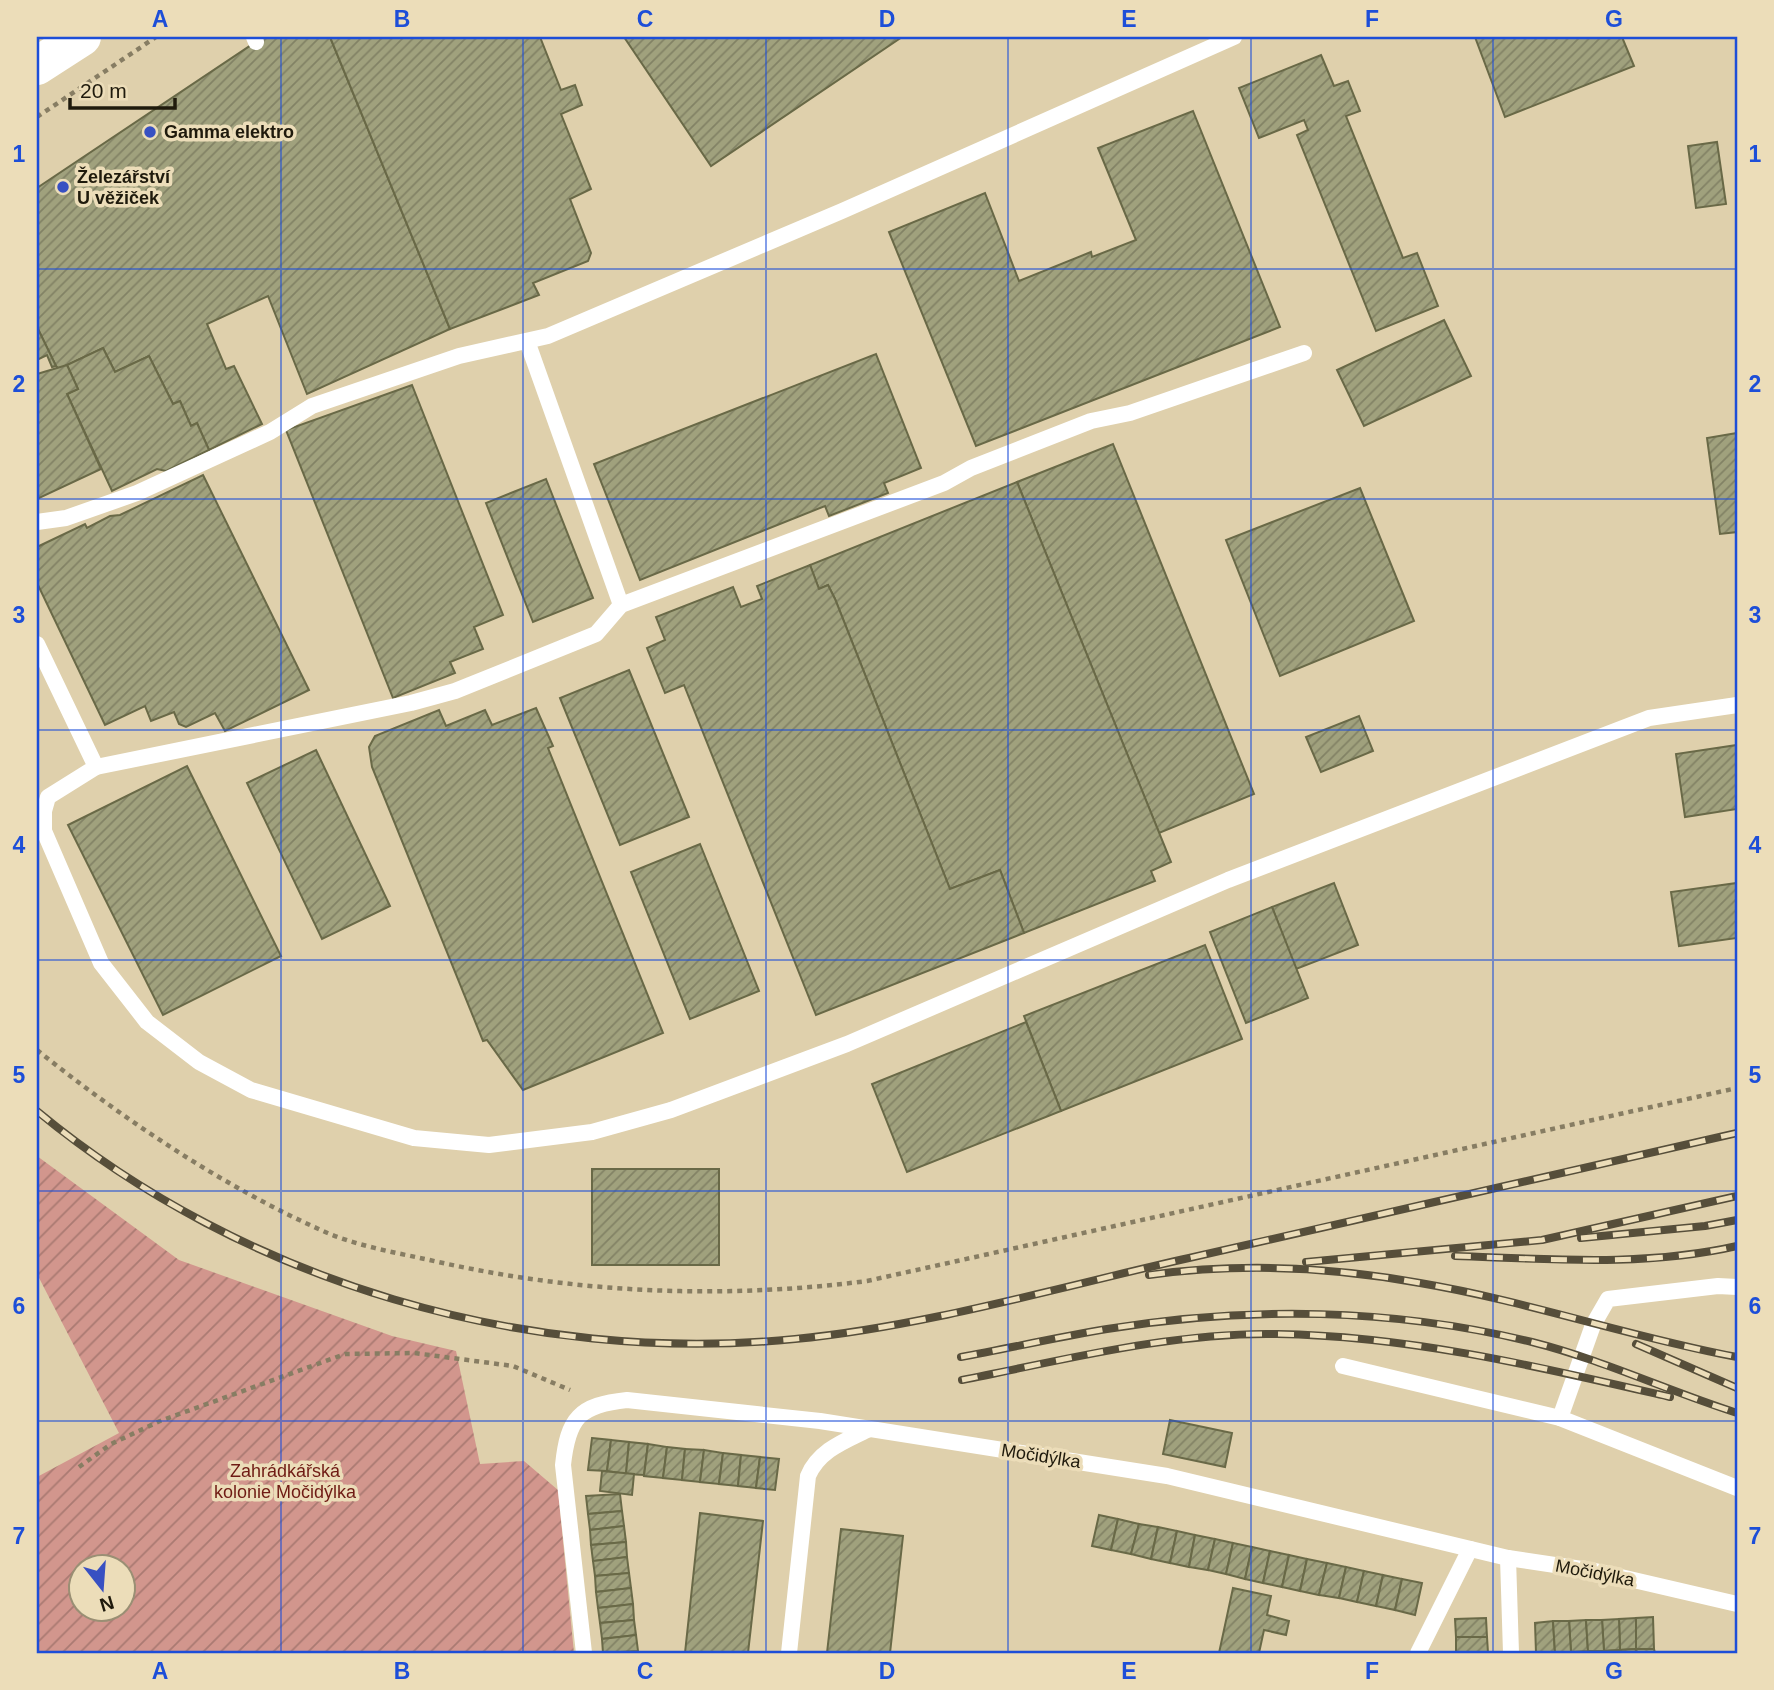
<svg xmlns="http://www.w3.org/2000/svg" width="1774" height="1690" viewBox="0 0 1774 1690" font-family="Helvetica,sans-serif">
  <style>
    .garden { fill: url(#garden-furrows); fill-rule: evenodd }
    .building { fill: url(#building-hatch); stroke: #696947; stroke-width: 2 }
    .lines { fill: none; stroke-linecap: round; stroke-linejoin: round }
    .path { stroke: #877d63; stroke-width: 4.5; stroke-dasharray: 5 5; stroke-linecap: butt }
    .service { stroke: #fff; stroke-width: 16 }
    .tertiary { stroke: #fff; stroke-width: 38 }
    .rail-casing { stroke: #564e3a; stroke-width: 8 }
    .rail { stroke: #ecddb9; stroke-width: 5; stroke-dasharray: 16; stroke-linecap: butt }
    .grid { fill: none; stroke: #1d4ed8; stroke-width: 2; stroke-opacity: 0.55 }
    .poi-dot { fill: #3850c2; stroke: #ecddb9; stroke-width: 2.5 }
    .labels { text-anchor: middle; stroke-width: 7; stroke-linejoin: round; paint-order: stroke }
    .poi-label { font-size: 18px; font-weight: bold; fill: #1f1a0c; stroke: #ecddb9; text-anchor: start }
    .street-label { font-size: 18px; fill: #1f1a0c; stroke: #ecddb9 }
    .park-label { font-size: 18px; fill: #6f1b14; stroke: #ecddb9 }
    .neatline { fill: none; stroke: #1d4ed8; stroke-width: 2.5 }
    .grid-label { font-size: 23px; text-anchor: middle; font-weight: bold; fill: #1d4ed8 }
  </style>
  <defs>
    <pattern id="garden-furrows" width="10" height="10" patternUnits="userSpaceOnUse" patternTransform="scale(1.75)"><rect width="10" height="10" fill="#d2968d"/><path d="M-1 1l2-2M0 10L10 0M9 11l2-2" fill="none" stroke="#aa7a72"/></pattern>
    <pattern id="building-hatch" width="6" height="6" patternUnits="userSpaceOnUse" patternTransform="scale(1.75)"><rect width="6" height="6" fill="#a0a17d"/><path d="M-1 1l2-2M0 6l6-6M5 7l2-2" fill="none" stroke="#828265"/></pattern>
  </defs>
  <rect width="100%" height="100%" fill="#dfd0ac"/>
  <path class="garden" d="M37 1156 179 1260 392 1336 456 1351 480 1464 524 1461 558 1490 574 1653H37V1477L119 1433 37 1274ZM80 1568H122V1610H80Z"/>
  <g class="building">
    <path d="M263 37H330L450 329 307 394 268 296 207 324 226 369 234 366 262 424 209 450 197 423 191 426 180 401 173 404 149 356 115 372 103 348 59 369 56 366 37 327V188Z"/>
    <path d="M330 37H540L561 90 575 85 582 105 561 114 591 189 570 199 591 253 588 261 533 283 539 295 450 329Z"/>
    <path d="M624 37H902L711 166Z"/>
    <path d="M1475 37H1622L1634 66 1505 117Z"/>
    <path d="M1321 55 1334 86 1348 81 1360 111 1346 116 1403 258 1417 253 1438 306 1376 331 1297 135 1308 130 1304 120 1259 138 1239 88Z"/>
    <path d="M1193 111 1280 327 976 446 889 232 985 193 1019 281 1091 252 1092 257 1136 240 1098 148Z"/>
    <path d="M1717 142 1726 204 1696 208 1688 146Z"/>
    <path d="M1444 320 1471 376 1364 426 1337 370Z"/>
    <path d="M37 327 56 366 52 367 47 355 37 360Z"/>
    <path d="M103 348 115 372 149 356 173 404 180 401 191 426 197 423 209 450 166 471 157 469 112 491 67 394 78 389 67 365Z"/>
    <path d="M876 354 921 468 884 483 888 493 829 516 825 506 640 580 594 464Z"/>
    <path d="M67 365 78 389 67 394 101 469 37 499V374Z"/>
    <path d="M412 385 503 615 474 627 483 649 450 662 455 673 393 698 286 430Z"/>
    <path d="M1737 433V532L1720 534 1707 438Z"/>
    <path d="M1113 444 1254 794 1159 833 1017 482Z"/>
    <path d="M203 475 309 690 225 731 215 713 186 727 179 724 174 712 151 721 145 706 105 725 37 583V547L85 524 87 528 110 516 120 515Z"/>
    <path d="M546 479 593 598 533 622 486 503Z"/>
    <path d="M1017 482 1171 862 1151 871 1155 881 1024 933 1000 870 950 889 835 599 828 585 819 589 810 565Z"/>
    <path d="M1360 488 1414 621 1280 676 1226 540Z"/>
    <path d="M810 565 819 589 828 585 835 599 950 889 1000 870 1024 933 816 1015 684 685 665 693 647 648 665 640 656 617 733 587 741 607 762 599 757 586Z"/>
    <path d="M629 670 689 817 620 845 560 698Z"/>
    <path d="M536 708 553 746 548 748 663 1033 523 1090 487 1040 483 1041 372 767 369 747 375 736 439 710 446 726 485 710 492 725Z"/>
    <path d="M1359 716 1373 751 1321 772 1306 737Z"/>
    <path d="M1737 745V809L1685 817 1676 754Z"/>
    <path d="M316 750 390 906 322 939 247 783Z"/>
    <path d="M187 766 281 956 163 1015 68 825Z"/>
    <path d="M700 844 759 991 690 1019 631 872Z"/>
    <path d="M1334 883 1358 945 1296 969 1272 907Z"/>
    <path d="M1737 883V938L1679 946 1671 892Z"/>
    <path d="M1272 907 1308 998 1246 1023 1210 932Z"/>
    <path d="M1205 945 1242 1039 1061 1111 1024 1016Z"/>
    <path d="M1026 1022 1061 1111 907 1172 872 1084Z"/>
    <rect x="592" y="1169" width="127" height="96"/>
    <path d="M1170 1420 1232 1433 1225 1467 1163 1454Z"/>
    <path d="M592 1438 611 1440 607 1471 588 1470Z"/>
    <path d="M611 1440 629 1442 626 1474 607 1471Z"/>
    <path d="M629 1442 648 1444 644 1475 626 1474Z"/>
    <path d="M648 1444 667 1447 663 1478 644 1476Z"/>
    <path d="M667 1447 685 1449 682 1480 663 1478Z"/>
    <path d="M685 1449 704 1450 700 1482 682 1480Z"/>
    <path d="M704 1450 723 1453 719 1484 700 1482Z"/>
    <path d="M723 1453 741 1455 738 1486 719 1484Z"/>
    <path d="M741 1455 760 1457 756 1488 738 1486Z"/>
    <path d="M760 1457 779 1459 775 1490 756 1488Z"/>
    <path d="M602 1471 634 1474 632 1495 600 1491Z"/>
    <path d="M620 1494 622 1511 588 1514 586 1496Z"/>
    <path d="M622 1511 624 1526 590 1530 588 1514Z"/>
    <path d="M700 1513 763 1521 748 1653H685Z"/>
    <path d="M1099 1515 1118 1519 1111 1550 1092 1546Z"/>
    <path d="M1118 1519 1139 1524 1131 1554 1111 1550Z"/>
    <path d="M1139 1524 1158 1527 1151 1559 1131 1554Z"/>
    <path d="M624 1526 626 1542 591 1545 590 1530Z"/>
    <path d="M1158 1527 1177 1531 1170 1563 1151 1559Z"/>
    <path d="M841 1529 903 1536 890 1653H827Z"/>
    <path d="M1177 1531 1195 1535 1189 1567 1170 1563Z"/>
    <path d="M1195 1535 1215 1539 1208 1570 1189 1567Z"/>
    <path d="M1215 1539 1233 1543 1226 1574 1208 1570Z"/>
    <path d="M626 1542 627 1557 593 1561 591 1545Z"/>
    <path d="M1233 1543 1252 1547 1245 1579 1226 1574Z"/>
    <path d="M1252 1547 1270 1551 1263 1583 1245 1579Z"/>
    <path d="M1270 1551 1289 1555 1282 1587 1263 1583Z"/>
    <path d="M1289 1555 1307 1559 1300 1591 1282 1587Z"/>
    <path d="M627 1557 629 1573 595 1576 593 1561Z"/>
    <path d="M1307 1559 1327 1563 1319 1595 1300 1591Z"/>
    <path d="M1327 1563 1346 1567 1339 1598 1319 1595Z"/>
    <path d="M1346 1567 1364 1571 1357 1602 1339 1598Z"/>
    <path d="M1364 1571 1383 1575 1376 1606 1357 1602Z"/>
    <path d="M629 1573 631 1588 596 1592 595 1576Z"/>
    <path d="M1383 1575 1402 1579 1395 1610 1376 1606Z"/>
    <path d="M1402 1579 1422 1583 1415 1615 1395 1610Z"/>
    <path d="M631 1588 633 1604 598 1608 596 1592Z"/>
    <path d="M1233 1588 1271 1596 1267 1615 1289 1621 1286 1635 1264 1630 1259 1653H1219Z"/>
    <path d="M633 1604 634 1620 600 1623 598 1608Z"/>
    <path d="M1653 1617 1654 1649H1636V1618Z"/>
    <path d="M1486 1618 1487 1637H1456L1455 1619Z"/>
    <path d="M1636 1618V1649L1620 1650 1619 1619Z"/>
    <path d="M1619 1619 1620 1650 1604 1651 1602 1620Z"/>
    <path d="M634 1620 636 1635 602 1639 600 1623Z"/>
    <path d="M1586 1620 1588 1651 1571 1652 1569 1621Z"/>
    <path d="M1586 1620H1602L1604 1651H1588Z"/>
    <path d="M1553 1621 1555 1653H1536L1535 1623Z"/>
    <path d="M1569 1621 1571 1652 1555 1653 1553 1621Z"/>
    <path d="M636 1635 638 1651 603 1653 602 1639Z"/>
    <path d="M1456 1637H1487L1488 1653H1456Z"/>
    <path d="M1636 1649 1637 1653H1621L1620 1650Z"/>
    <path d="M1636 1649H1654L1655 1653H1637Z"/>
    <path d="M1620 1650 1621 1653H1604V1651Z"/>
  </g>
  <g class="lines">
    <g class="path">
      <path d="M37 117 156 37"/>
      <path d="M37 1050C123 1119 222 1186 323 1231 354 1245 392 1252 425 1259 571 1293 719 1300 867 1281L1737 1088"/>
      <path d="M79 1467 111 1444 160 1421 345 1354 414 1353 513 1366 570 1390"/>
    </g>
    <g class="service">
      <path d="M254 37 256 42"/>
      <path d="M527 341 621 605"/>
      <path d="M37 522 66 518 137 493 270 432 312 406 459 356 548 336 842 211 1234 37"/>
      <path d="M37 644 96 767 48 797 44 811V831L101 963 147 1022 199 1062 251 1090 414 1138 489 1145 592 1132 671 1110 847 1044 1228 880 1649 718 1737 705"/>
      <path d="M96 767 411 703 455 691 596 634 621 605 944 483 971 468 1091 421 1130 413 1304 353"/>
      <path d="M1343 1366 1560 1418 1737 1488"/>
      <path d="M1560 1418 1593 1325 1608 1299 1718 1286 1737 1287"/>
      <path d="M1508 1558 1511 1653"/>
      <path d="M584 1653 563 1465C568 1418 579 1405 627 1400L820 1421 1167 1476 1508 1558 1595 1571 1737 1604"/>
      <path d="M789 1653 808 1476C819 1450 845 1441 869 1429"/>
      <path d="M1418 1653 1470 1549"/>
    </g>
    <path class="tertiary" d="M37 66 82 37"/>
    <defs>
      <g id="rail">
        <path d="M37 1111C245 1283 527 1365 795 1339 923 1327 1063 1286 1189 1258 1372 1216 1554 1175 1737 1133"/>
        <path d="M1581 1238 1705 1226 1737 1220"/>
        <path d="M1455 1256C1548 1259 1645 1267 1737 1246"/>
        <path d="M1306 1262 1542 1240 1737 1196"/>
        <path d="M1149 1275C1238 1263 1332 1267 1420 1283 1527 1301 1630 1337 1737 1357"/>
        <path d="M1636 1344 1737 1388"/>
        <path d="M961 1357C1010 1348 1058 1337 1107 1329 1248 1306 1394 1308 1532 1342 1603 1360 1668 1391 1737 1413"/>
        <path d="M962 1380C1064 1360 1172 1332 1277 1334 1411 1336 1540 1367 1670 1397"/>
      </g>
    </defs>
    <use href="#rail" class="rail-casing"/>
    <use href="#rail" class="rail"/>
  </g>
  <path class="grid" d="M281 37V1653M523 37V1653M766 37V1653M1008 37V1653M1251 37V1653M1493 37V1653M37 269H1737M37 499H1737M37 730H1737M37 960H1737M37 1191H1737M37 1421H1737"/>
  <g class="poi-dot">
    <circle cx="150" cy="132" r="7"/>
    <circle cx="63" cy="187" r="7"/>
  </g>
  <g class="labels">
    <g class="poi-label">
      <text x="164" y="138">Gamma elektro</text>
      <text x="77" y="183">Železářství<tspan x="77" dy="21">U věžiček</tspan></text>
    </g>
    <g class="street-label">
      <text transform="translate(1041 1456) rotate(9)" y="6">Močidýlka</text>
      <text transform="translate(1595 1573) rotate(11)" y="6">Močidýlka</text>
    </g>
    <g class="park-label">
      <text x="285" y="1477">Zahrádkářská<tspan x="285" dy="21">kolonie Močidýlka</tspan></text>
    </g>
  </g>
  <rect width="1774" height="1690" fill="none" stroke="#ecddb9" stroke-width="77"/>
  <g transform="translate(102 1588) rotate(163)"><circle r="33" fill="#ecddb9" stroke="#9a8f74" stroke-width="2"/>
  <path d="M0-5L12 26L0 18L-12 26Z" fill="#3850c2"/>
  <text y="-10" font-size="19" font-weight="bold" text-anchor="middle" fill="#1f1a0c">N</text>
  </g>
  <path d="M70 98v10h105v-10" fill="none" stroke="#1f1a0c" stroke-width="3.5"/>
  <text x="80" y="98" font-size="21" fill="#1f1a0c" stroke="#ecddb9" stroke-width="5" paint-order="stroke">20 m</text>
  <rect x="38" y="38" width="1698" height="1614" class="neatline"/>
  <g class="grid-label">
    <text x="160" y="27">A</text>
    <text x="402" y="27">B</text>
    <text x="645" y="27">C</text>
    <text x="887" y="27">D</text>
    <text x="1129" y="27">E</text>
    <text x="1372" y="27">F</text>
    <text x="1614" y="27">G</text>
    <text x="19" y="162">1</text>
    <text x="1755" y="162">1</text>
    <text x="19" y="392">2</text>
    <text x="1755" y="392">2</text>
    <text x="19" y="623">3</text>
    <text x="1755" y="623">3</text>
    <text x="19" y="853">4</text>
    <text x="1755" y="853">4</text>
    <text x="19" y="1083">5</text>
    <text x="1755" y="1083">5</text>
    <text x="19" y="1314">6</text>
    <text x="1755" y="1314">6</text>
    <text x="19" y="1544">7</text>
    <text x="1755" y="1544">7</text>
    <text x="160" y="1679">A</text>
    <text x="402" y="1679">B</text>
    <text x="645" y="1679">C</text>
    <text x="887" y="1679">D</text>
    <text x="1129" y="1679">E</text>
    <text x="1372" y="1679">F</text>
    <text x="1614" y="1679">G</text>
  </g>
</svg>
